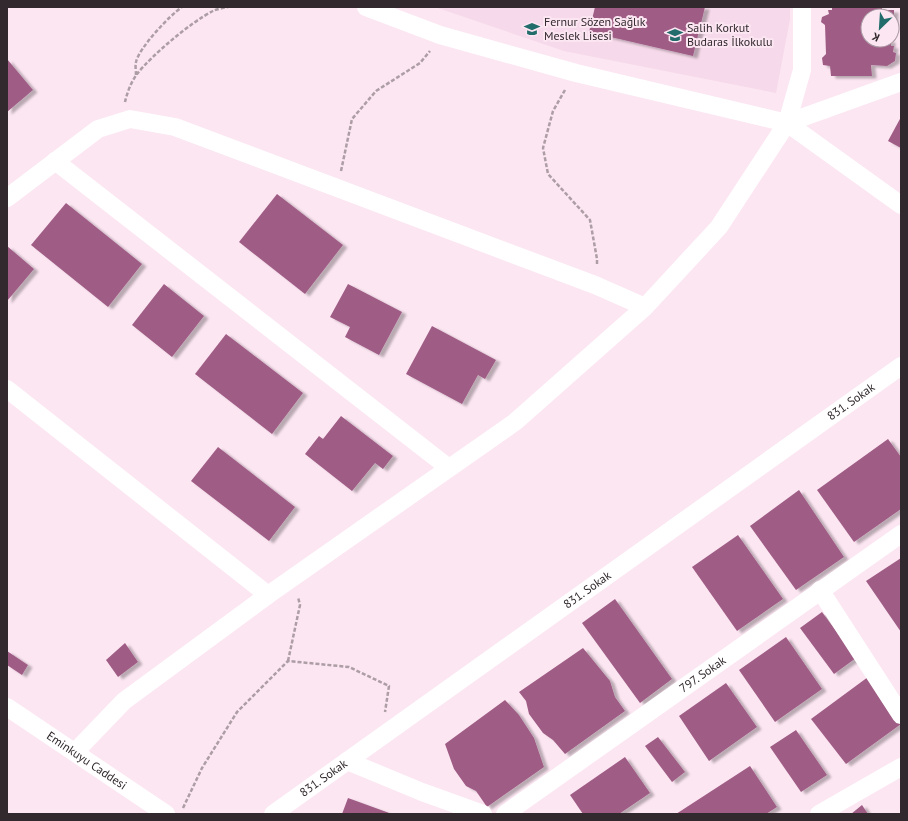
<svg xmlns="http://www.w3.org/2000/svg" width="908" height="821" viewBox="0 0 908 821" font-family="'PT Sans',sans-serif">
  <style>
    .built { fill: #f6d9ea }
    .building { fill: #9f5d86; filter: url(#shadow) }
    .lines { fill: none; stroke-linecap: round; stroke-linejoin: round }
    .path { stroke: #ad9da5; stroke-width: 2.5; stroke-dasharray: 4 2; stroke-linecap: butt }
    .street { stroke: #fff; stroke-width: 18 }
    .labels { text-anchor: middle; stroke-width: 4; stroke-linejoin: round; paint-order: stroke }
    .poi-label { font-size: 12px; fill: #31292d; stroke: #fce6f2; text-anchor: start }
    .street-label { font-size: 12px; fill: #31292d; stroke: #fce6f2 }
  </style>
  <defs>
    <filter id="shadow"><feDropShadow dx="4.5" dy="2.5" stdDeviation="1" flood-color="#0004"/></filter>
  </defs>
  <rect width="100%" height="100%" fill="#fce6f2"/>
  <path class="built" d="M435 7H790V19L776 93 564 51Z"/>
  <g class="building">
    <path d="M595 7H705L693 56 589 32Z"/>
    <path d="M832 7H882V10H894V29L892 30V16H868V40H891V46H894L893 52 896 53 895 61 887 66 871 65 872 76H831L830 66 823 65 822 58 826 54 825 25 821 22 822 17 829 14 828 10H832Z"/>
    <path d="M7 59 33 90 7 112Z"/>
    <path d="M901 117V148L888 141Z"/>
    <path d="M277 194 343 245 305 294 239 242Z"/>
    <path d="M66 203 142 264 108 307 31 245Z"/>
    <path d="M7 246 34 269 7 301Z"/>
    <path d="M164 284 204 316 172 357 132 325Z"/>
    <path d="M348 284 402 312 379 355 345 337 350 327 330 317Z"/>
    <path d="M432 326 496 360 485 379 478 375 462 404 406 374Z"/>
    <path d="M226 334 303 393 272 434 195 374Z"/>
    <path d="M341 416 393 456 383 469 375 463 352 491 305 454 319 436 323 439Z"/>
    <path d="M888 439 901 457V509L854 542 817 490Z"/>
    <path d="M218 447 295 507 269 541 191 481Z"/>
    <path d="M799 490 844 557 796 590 750 526Z"/>
    <path d="M738 535 783 599 737 631 692 567Z"/>
    <path d="M901 558V632L866 581Z"/>
    <path d="M615 599 672 679 640 703 582 623Z"/>
    <path d="M822 612 856 658 834 674 800 628Z"/>
    <path d="M786 637 822 689 775 722 739 670Z"/>
    <path d="M125 643 138 662 118 677 106 660Z"/>
    <path d="M583 648 610 681 615 697 625 711 565 754 553 740 543 733 529 714 526 701 519 692Z"/>
    <path d="M7 651 28 665 22 675 7 665Z"/>
    <path d="M868 677 901 724 846 764 811 719Z"/>
    <path d="M726 683 757 727 709 761 679 716Z"/>
    <path d="M505 700 519 715 534 738 544 767 487 807 476 791 466 786 454 769 445 744Z"/>
    <path d="M796 730 827 775 801 792 770 747Z"/>
    <path d="M658 737 685 772 672 782 645 746Z"/>
    <path d="M625 757 650 793 619 814H583L570 795Z"/>
    <path d="M750 766 777 807 766 814H676Z"/>
    <path d="M348 798 392 814H342Z"/>
    <path d="M862 805 868 814H851Z"/>
  </g>
  <g class="lines">
    <g class="path">
      <path d="M136 75C136 71 135 66 136 62 139 48 169 16 182 7"/>
      <path d="M565 90 553 111 543 148 548 174 590 220 597 259V266"/>
      <path d="M125 102C127 93 131 82 137 74 152 55 191 22 213 11 217 9 223 8 228 7"/>
      <path d="M341 171 352 119 376 91 420 63 430 51"/>
      <path d="M288 661 300 605 298 597"/>
      <path d="M183 808 202 768 237 712 288 661 349 667 389 686 385 712"/>
    </g>
    <g class="street">
      <path d="M366 7 440 35 576 73 787 123 901 205"/>
      <path d="M787 123 901 82"/>
      <path d="M55 161 449 468"/>
      <path d="M7 198 98 129 130 119 175 127 595 285 645 307"/>
      <path d="M7 389 268 595"/>
      <path d="M820 590 901 715"/>
      <path id="s1" d="M7 707 166 814"/>
      <path d="M75 752 124 701 268 595 515 422 645 307 719 227 787 123 802 70V7"/>
      <path d="M347 761 422 792 483 814"/>
      <path id="s2" d="M273 814 901 366"/>
      <path id="s3" d="M505 814 901 534"/>
      <path d="M819 814 901 767"/>
    </g>
  </g>
  <defs>
    <symbol id="school-bare" viewBox="-9 -9 18 18"><path d="M0-5L7-2L0 1L-7-2ZM-4 1L0 2.5L4 1V4Q0 6-4 4Z" fill="#226d6b" stroke="#fce6f2" stroke-width="2.5" paint-order="stroke"/></symbol>
  </defs>
  <g fill-rule="evenodd">
    <use href="#school-bare" x="521" y="18" width="22" height="22"/>
    <use href="#school-bare" x="664" y="24" width="22" height="22"/>
  </g>
  <g class="labels">
    <g class="poi-label">
      <text x="544" y="26">Fernur Sözen Sağlık<tspan x="544" dy="14">Meslek Lisesi</tspan></text>
      <text x="687" y="32">Salih Korkut<tspan x="687" dy="14">Budaras İlkokulu</tspan></text>
    </g>
    <g class="street-label">
      <text dy="4" stroke="none"><textPath href="#s2" startOffset="710">831. Sokak</textPath></text>
      <text dy="4" stroke="none"><textPath href="#s2" startOffset="386">831. Sokak</textPath></text>
      <text dy="4" stroke="none"><textPath href="#s3" startOffset="242">797. Sokak</textPath></text>
      <text dy="4" stroke="none"><textPath href="#s1" startOffset="96">Eminkuyu Caddesi</textPath></text>
      <text dy="4" stroke="none"><textPath href="#s2" startOffset="62">831. Sokak</textPath></text>
    </g>
  </g>
  <rect width="908" height="821" fill="none" stroke="#31292d" stroke-width="16"/>
  <g transform="translate(880 28) rotate(205)"><circle r="19" fill="#fce6f2" stroke="#ab9aa3"/>
  <path d="M0-3L7 15L0 10L-7 15Z" fill="#226d6b"/>
  <text y="-6" font-size="11" font-weight="bold" text-anchor="middle" fill="#31292d">K</text>
  </g>
</svg>
